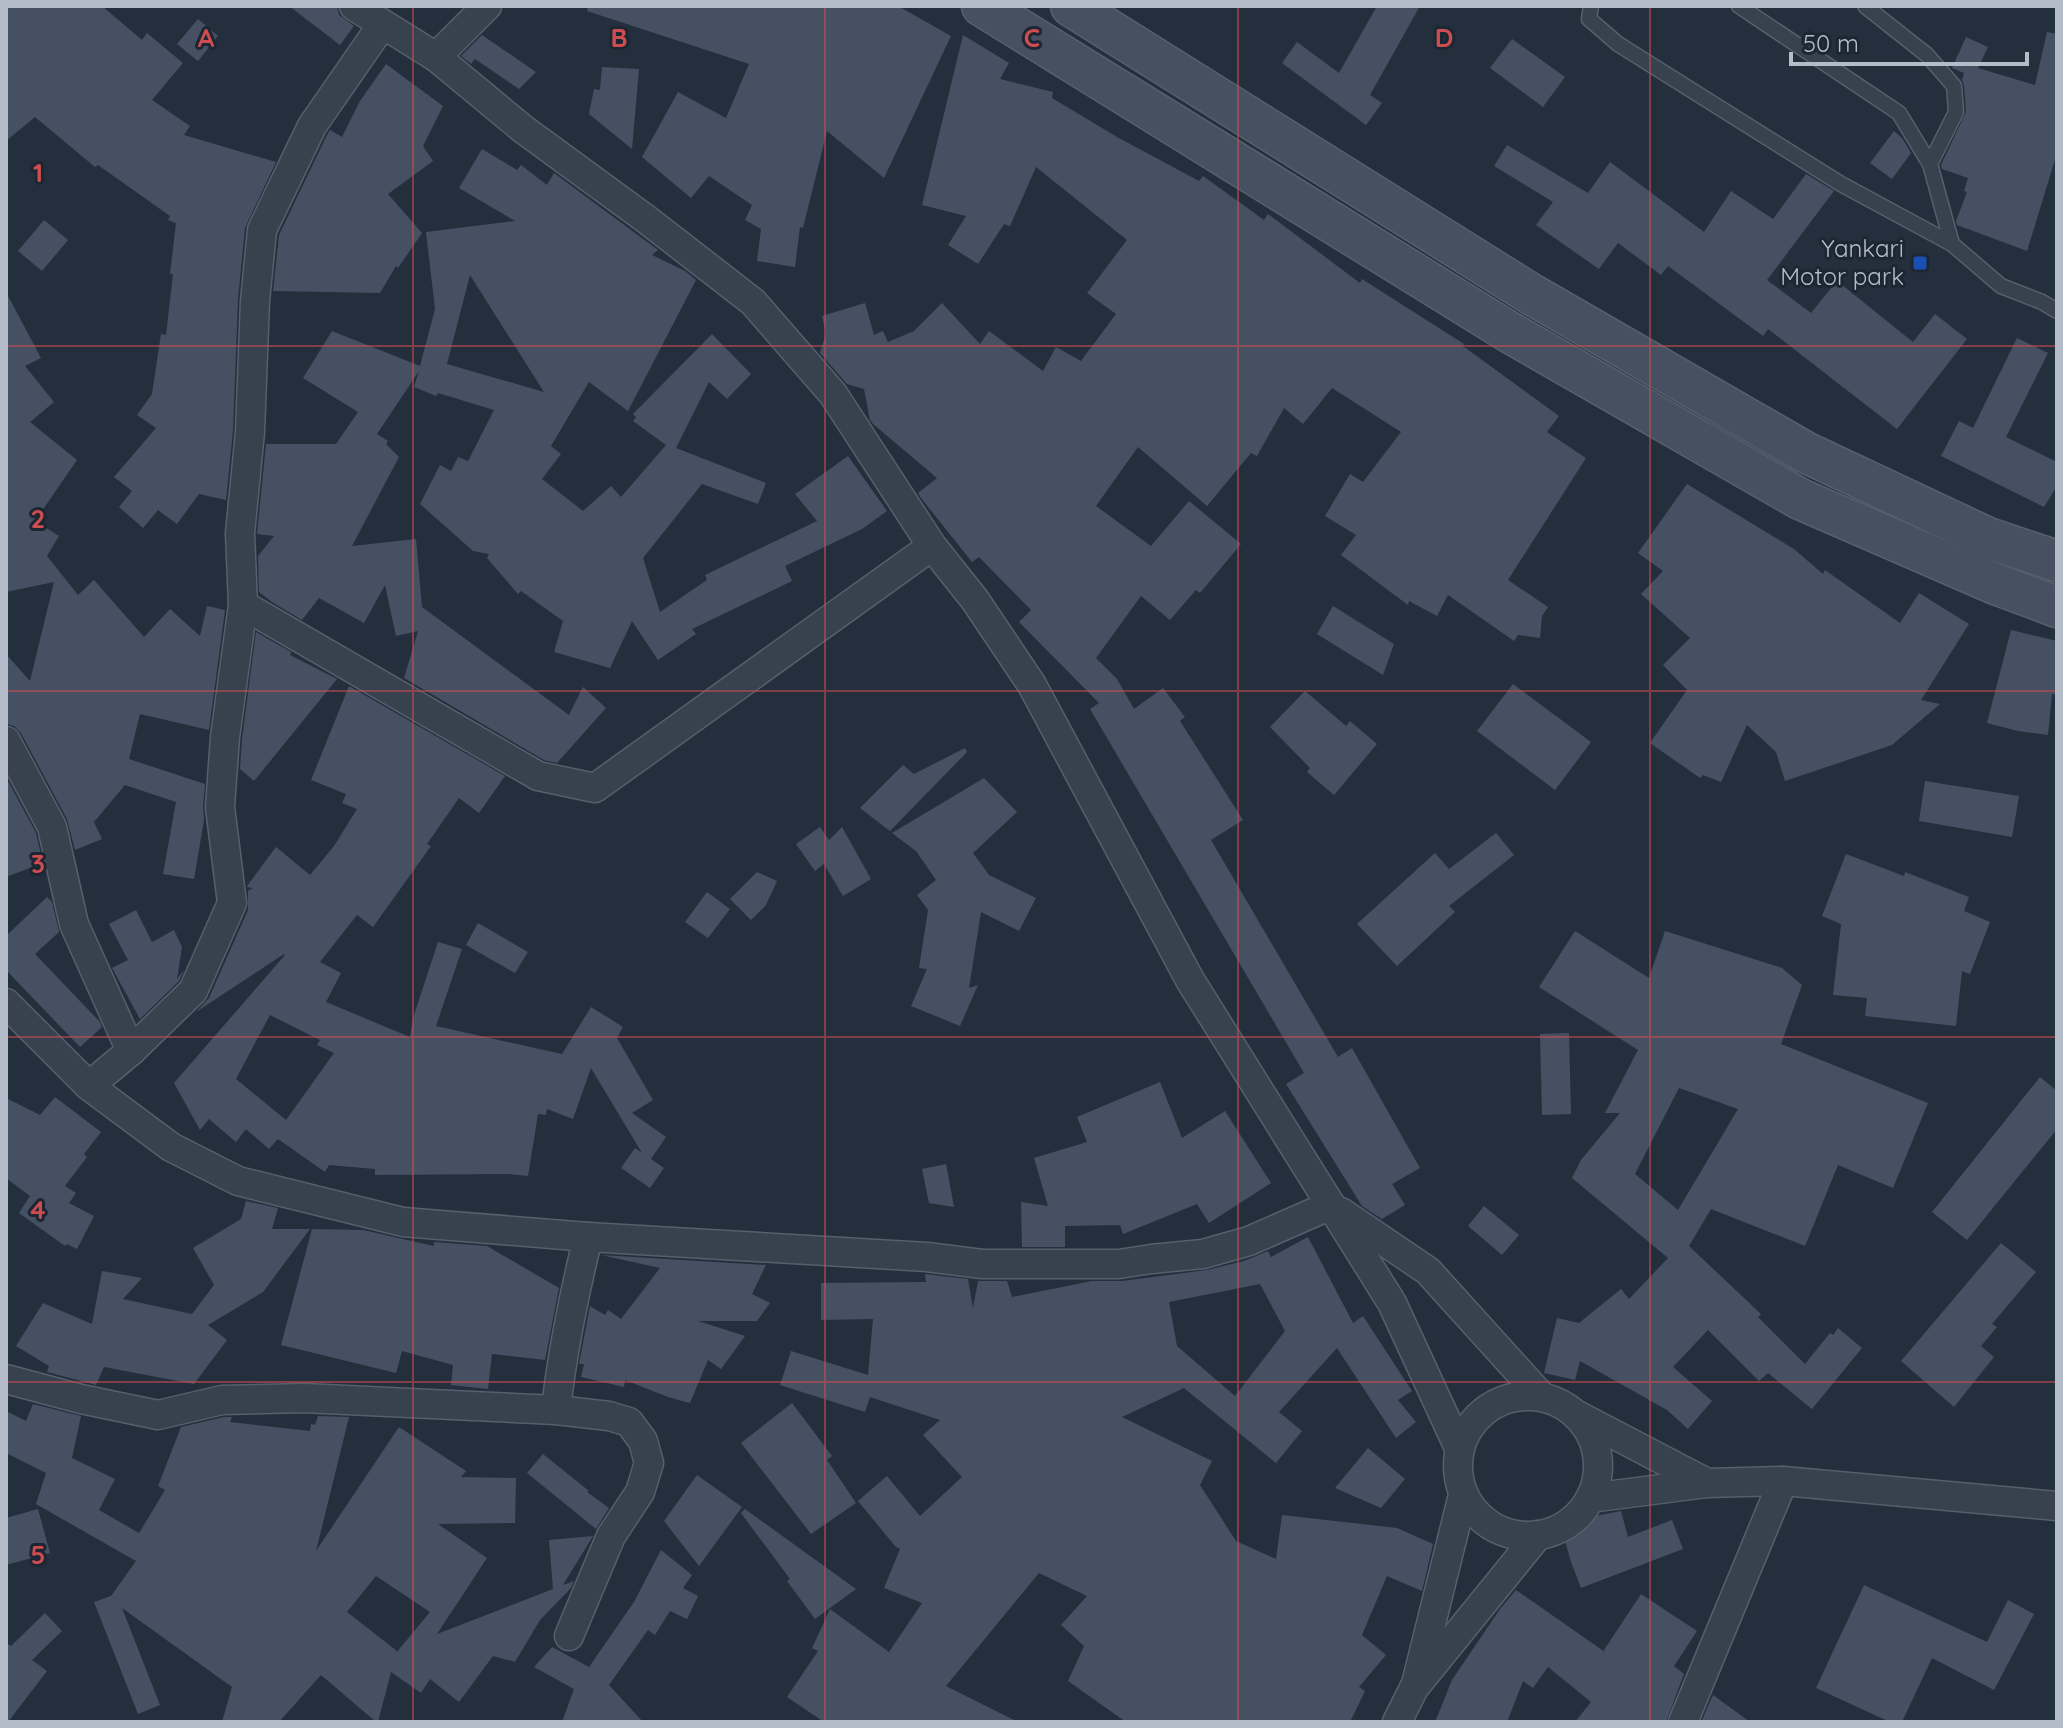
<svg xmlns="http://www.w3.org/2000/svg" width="2063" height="1728" viewBox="0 0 2063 1728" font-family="Quicksand,sans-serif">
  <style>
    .building { fill: #455162; fill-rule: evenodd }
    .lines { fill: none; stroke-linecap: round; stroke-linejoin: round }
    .lane-casing { stroke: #565f6c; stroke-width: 17 }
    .street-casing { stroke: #565f6c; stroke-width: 31 }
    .secondary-casing { stroke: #565f6c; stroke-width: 43 }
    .lane { stroke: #38414e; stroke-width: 14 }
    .street { stroke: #38414e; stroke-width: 28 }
    .secondary { stroke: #465061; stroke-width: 40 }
    .grid { fill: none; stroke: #ce4d50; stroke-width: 2; stroke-opacity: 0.55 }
    .transit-dot { fill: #1a4fb4; stroke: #1d2633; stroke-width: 3 }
    .labels { text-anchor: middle; stroke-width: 6; stroke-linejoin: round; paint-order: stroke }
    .poi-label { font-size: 24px; fill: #b4bcc9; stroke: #1d2633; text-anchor: end }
    .grid-label { font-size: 26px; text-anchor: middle; font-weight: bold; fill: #ce4d50; stroke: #1d2633; stroke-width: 6; stroke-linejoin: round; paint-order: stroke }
  </style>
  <rect width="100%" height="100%" fill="#242f3e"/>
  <g class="building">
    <path d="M6 6H102L142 40 147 33 183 63 152 100 190 126 184 135 276 162 245 228 238 299 233 431 226 500 199 494 177 524 158 510 143 528 119 507 132 491 114 477 156 428 137 415 152 394 161 334 166 335 173 274H170L176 223 168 220 170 216 98 165 95 167 35 117 6 141Z"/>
    <path d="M289 6H337L339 15 354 26 340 45Z"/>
    <path d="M588 6H898L951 36 884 178 827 131 803 228 800 227 795 267 757 261 761 229 745 220 752 205 709 176 691 198 642 157 678 92 726 118 749 64 587 11Z"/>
    <path d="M1377 6H1420L1370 95 1382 103 1366 125 1282 63 1297 42 1339 73Z"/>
    <path d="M198 19 218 36 198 61 177 44Z"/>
    <path d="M2047 32 2057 34V153L2027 251 1957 225 1956 221 1967 192 1964 191 1968 178 1942 169 1941 165 1966 112 1964 85 1962 80 1964 73 1952 68 1966 37 1988 47 1978 68 2035 85Z"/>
    <path d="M482 35 536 72 519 89 475 59 471 64 461 56Z"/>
    <path d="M963 35 1009 63 1000 79 1053 92 1052 98 1117 137 1199 181 1203 176 1264 220 1268 214 1360 283 1362 279 1464 344 1463 346 1559 416 1547 432 1586 458 1508 580 1548 607 1542 616 1540 638 1518 635 1514 641 1448 595 1437 616 1409 601 1408 605 1341 555 1356 535 1325 516 1350 474 1363 482 1401 432 1332 388 1303 424 1284 408 1257 456 1251 453 1207 506 1138 447 1096 506 1151 546 1189 501 1241 544 1200 593 1196 590 1170 620 1141 596 1096 658 1117 679 1134 709 1163 688 1185 717 1180 721 1243 820 1211 840 1338 1057 1352 1048 1420 1168 1392 1184 1405 1205 1382 1219 1362 1206 1286 1084 1304 1073 1090 709 1099 703 1019 622 1031 610 979 557 972 562 921 498 918 493 937 478 873 424 870 420 864 389 847 384 820 353 826 333 822 316 865 303 874 335 883 331 888 342 914 331 942 303 980 344 989 331 1043 371 1056 347 1081 361 1116 314 1087 293 1127 240 1036 167 1010 226 1004 224 978 264 948 245 966 216 922 205Z"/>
    <path d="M1512 39 1565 77 1543 107 1490 68Z"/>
    <path d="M386 64 443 106 423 146 433 161 388 194 422 233 398 268 396 266 380 293 273 291 279 235 327 135 330 130 342 137 360 101Z"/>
    <path d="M602 67 639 69 632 149 589 114 594 89 600 90Z"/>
    <path d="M1894 131 1902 138 1911 153 1892 179 1870 163Z"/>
    <path d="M1507 145 1588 193 1610 162 1704 232 1731 191 1773 219 1806 174 1834 191 1767 280 1811 313 1837 281 1913 342 1935 314 1967 339 1897 429 1768 329 1763 336 1668 266 1661 275 1618 243 1599 269 1536 225 1553 202 1494 166Z"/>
    <path d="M482 149 517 170 521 165 547 185 554 173 658 250 652 255 685 271 696 280 628 411 589 382 551 446 561 454 542 479 583 511 611 486 621 497 666 445 633 421 636 417 633 414 712 334 751 374 727 399 709 382 676 448 766 483 758 504 702 484 643 558 660 612 707 580 705 575 817 521 795 494 848 456 887 511 862 529 785 566 792 581 692 629 696 634 658 660 632 621 610 668 554 652 563 621 521 591 518 594 487 558 489 554 473 551 420 504 440 465 451 471 458 457 468 461 494 410 438 393 436 396 414 387 419 371 377 434 388 441 386 444 399 457 352 546 416 539 422 607 569 715 583 687 606 708 557 763 544 760 404 678 418 631 396 636 385 585 364 623 319 598 302 620 272 602 259 592 258 556 274 536 257 534 266 444H336L358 412 303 378 332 331 420 366 435 309 426 232 515 221 459 188ZM470 275 544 392 447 364Z"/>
    <path d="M44 220 68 240 42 271 18 251Z"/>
    <path d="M6 292 41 358 25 366 54 402 30 422 77 460 35 521 59 536 47 556 78 595 94 580 144 637 170 609 200 636 207 606 225 610 209 730 140 714 129 759 205 784 203 806 204 820 194 879 163 874 176 802 125 785 94 822 102 839 75 850 67 819 21 733 14 726 6 724V654L30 681 54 582 6 592Z"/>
    <path d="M2017 338 2048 353 2006 437 2057 462V486L2044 507 1941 456 1959 421 1973 428Z"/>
    <path d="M1687 484 1794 549 1823 574 1825 570 1900 623 1919 593 1969 624 1921 700 1940 704 1892 745 1785 781 1776 752 1747 725 1721 782 1703 775 1700 778 1650 743 1687 690 1663 665 1690 638 1641 594 1663 571 1638 553Z"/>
    <path d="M1333 606 1394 644 1383 675 1317 634Z"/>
    <path d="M2011 630 2057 641V695L2052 694 2048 735 2018 731 1987 723Z"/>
    <path d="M256 632 291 652 290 655 337 679 254 781 240 769 242 739Z"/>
    <path d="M1513 684 1591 742 1555 790 1477 731Z"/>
    <path d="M349 686 505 776 479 813 459 798 427 844 431 846 373 927 357 915 320 962 341 973 326 1002 410 1037 413 1018 438 942 462 949 436 1026 562 1054 591 1007 623 1027 617 1038 653 1100 632 1113 666 1137 651 1159 664 1168 650 1188 621 1168 635 1148 642 1153 591 1068 573 1119 547 1109 546 1115 538 1114 528 1176 509 1174 375 1175V1169L329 1165 325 1172 278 1139 269 1149 246 1129 236 1142 209 1119 200 1130 174 1083 285 955 284 954 196 1012 209 998 248 910V891L253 888 247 887V886L276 847 310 875 334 846 357 809 342 803 346 794 311 780ZM270 1015 320 1040 317 1045 334 1053 286 1120 236 1079Z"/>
    <path d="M1305 691 1346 726 1350 721 1377 744 1334 795 1307 772 1310 768 1270 727Z"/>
    <path d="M965 748 967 752 890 831 860 808 903 765 914 774Z"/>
    <path d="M6 777 36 833 43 863 6 877Z"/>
    <path d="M984 778 1017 812 973 853 989 875 1036 898 1019 931 981 912 969 988 978 985 960 1026 911 1006 927 969 919 968 928 910 917 895 936 880 916 851 892 833Z"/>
    <path d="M1925 781 2019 796 2012 837 1919 821Z"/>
    <path d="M820 827 829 840 842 827 871 879 843 896 824 864 815 871 796 844Z"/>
    <path d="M1496 833 1514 855 1449 906 1455 912 1397 966 1357 924 1435 853 1449 869Z"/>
    <path d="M1846 854 1904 876 1905 872 1969 897 1964 911 1990 922 1970 974 1962 971 1956 1026 1865 1016 1867 998 1833 995 1841 924 1822 916Z"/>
    <path d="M757 872 777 881 766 905 751 920 730 899Z"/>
    <path d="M707 892 730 909 708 938 685 922Z"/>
    <path d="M47 897 52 902 59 932 35 954 100 1022 102 1027 80 1047 6 970V936Z"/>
    <path d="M136 910 152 942 174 930 182 947 177 979 184 970 179 981 140 1019 112 968 128 960 109 924Z"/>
    <path d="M478 923 528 952 515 973 466 945Z"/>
    <path d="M1575 931 1649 978 1665 931 1782 968 1802 985 1781 1044 1928 1103 1893 1188 1838 1165 1805 1246 1711 1209 1689 1246 1761 1314 1758 1317 1805 1364 1830 1333 1833 1335 1838 1328 1862 1348 1812 1409 1768 1373 1759 1381 1708 1330 1673 1367 1712 1401 1688 1429 1667 1410 1580 1361 1575 1380 1544 1373 1557 1318 1579 1323 1621 1289 1629 1299 1668 1258 1572 1178 1581 1160 1620 1113H1605L1638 1050 1539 987ZM1679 1088 1738 1109 1678 1210 1635 1174Z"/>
    <path d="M1569 1033 1571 1114 1542 1115 1540 1034Z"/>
    <path d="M2040 1077 2057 1091V1129L1967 1240 1932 1212Z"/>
    <path d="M1160 1082 1182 1138 1225 1111 1271 1183 1209 1223 1197 1204 1123 1234 1120 1225 1065 1226V1247H1022L1021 1202 1048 1206 1034 1158 1087 1142 1077 1117Z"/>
    <path d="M55 1097 101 1132 84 1154 87 1157 65 1186 76 1193 69 1203 94 1216 77 1249 67 1244 65 1246 19 1213 30 1196 6 1178V1098L40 1115Z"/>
    <path d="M946 1164 954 1207 929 1203 922 1169Z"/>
    <path d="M246 1201 278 1208 272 1229H310L263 1292 208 1325 227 1340 194 1384 104 1367 96 1385 85 1382 47 1372 49 1366 16 1346 43 1303 92 1324 102 1271 142 1278 123 1299 192 1314 214 1285 193 1248 241 1219Z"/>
    <path d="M1484 1206 1519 1235 1502 1255 1468 1226Z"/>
    <path d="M312 1229 363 1230 434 1246V1242L487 1246 559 1288 545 1360 492 1354 488 1389 451 1385 453 1365 402 1351 396 1373 281 1345Z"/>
    <path d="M1308 1237 1353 1323 1363 1316 1412 1391 1398 1400 1416 1422 1396 1438 1337 1348 1279 1412 1302 1431 1276 1463 1184 1388 1122 1417 1212 1461 1200 1485 1236 1541 1276 1559 1282 1515 1397 1528 1433 1544 1422 1591 1387 1576 1362 1635 1386 1655 1359 1687 1365 1691 1350 1722H1126L1068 1681 1084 1646 1061 1625 1087 1596 1039 1573 946 1686 1018 1722H824L787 1697 818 1651 812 1648 830 1609 889 1652 922 1603 884 1588 900 1549 895 1546 858 1501 887 1476 920 1516 962 1477 923 1435 940 1420 870 1397 865 1412 780 1385 791 1351 868 1375 873 1319 821 1320V1283L926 1282 925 1274 968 1279 973 1308 978 1281H1007L1012 1297 1092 1281H1122L1207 1270 1244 1261 1268 1251 1271 1257ZM1260 1284 1285 1331 1235 1396 1177 1346 1169 1302Z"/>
    <path d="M2001 1243 2036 1272 1992 1324 1997 1327 1981 1346 1994 1357 1954 1407 1901 1361Z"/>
    <path d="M601 1255 766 1265 752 1294 770 1303 757 1321H698L745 1336 721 1369 708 1360 690 1403 668 1397 625 1380 624 1387 581 1377 584 1364H579L590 1306 605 1315 608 1310 621 1319 660 1268Z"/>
    <path d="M792 1403 832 1456 827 1460 856 1503 811 1534 741 1443Z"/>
    <path d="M33 1404 81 1416 72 1458 115 1479 99 1510 139 1533 165 1490 158 1486 181 1427 224 1417H232L230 1422 310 1431 311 1424 315 1425 318 1416 349 1417 316 1551 399 1427 466 1471 461 1477 516 1478 515 1523 438 1524 487 1558 437 1634 553 1589 549 1540 593 1536 563 1585 574 1581 571 1588 540 1620 515 1662 493 1656 459 1702 430 1679 421 1693 391 1672 378 1722H376L321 1675 279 1722H222L232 1687 122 1608 160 1705 138 1714 94 1602 111 1596 136 1561 36 1504 46 1473 6 1453V1411L26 1421ZM376 1576 430 1612 396 1653 397 1651 347 1612Z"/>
    <path d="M1368 1448 1405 1479 1381 1508 1335 1488Z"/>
    <path d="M543 1454 589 1491 587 1492 609 1508 596 1529 527 1473Z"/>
    <path d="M697 1475 742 1507 699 1566 664 1521Z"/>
    <path d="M38 1509 50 1553 6 1565V1518Z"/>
    <path d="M745 1509 856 1589 815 1619 787 1581 790 1579 741 1513Z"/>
    <path d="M1621 1511 1628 1537 1672 1520 1683 1549 1581 1588 1571 1562 1562 1530 1591 1521 1590 1517Z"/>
    <path d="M661 1550 692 1575 683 1588 698 1596 687 1619 670 1611 655 1635 648 1630 609 1685 643 1722H562L574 1689 534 1667 552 1647 589 1667 634 1602Z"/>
    <path d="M1864 1585 1987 1642 2008 1600 2034 1614 1994 1690 1932 1658 1902 1722H1890L1816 1688Z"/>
    <path d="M1516 1590 1605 1652 1604 1650 1641 1594 1697 1631 1674 1666 1684 1674 1666 1722H1575L1591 1702 1548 1667 1533 1688 1523 1681 1507 1722H1435L1452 1680 1500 1609Z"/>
    <path d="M45 1613 62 1631 32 1660 47 1671 8 1722H6V1643L11 1646Z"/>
    <path d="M1713 1695 1750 1722H1701Z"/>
  </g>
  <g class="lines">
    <defs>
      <g id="lane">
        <path d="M1591 6 1589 19 1618 44 1841 184 1952 244 2001 286 2042 302 2057 311"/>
        <path d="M1739 6 1899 113 1930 164 1952 244"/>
        <path d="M1865 6 1927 55 1954 86 1956 112 1930 164"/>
      </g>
      <g id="street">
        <path d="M354 6 436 57 523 129 646 219 753 302 833 394 932 546 975 600 1032 685 1190 980 1392 1303 1459 1448"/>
        <path d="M436 57 487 6"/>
        <path d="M243 605 240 533 250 432 255 301 262 230 312 126 382 25"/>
        <path d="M6 741 52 827 74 924 131 1051"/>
        <path d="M6 1003 89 1086 171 1147 238 1181 403 1222 588 1237 927 1257 982 1264H1119L1151 1259 1203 1254 1249 1241 1331 1205"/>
        <path d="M89 1086 131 1051 193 991 232 903 220 807 225 737 243 605 538 776 595 788 932 546"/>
        <path d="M1341 1212 1428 1271 1541 1396"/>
        <path d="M6 1379 81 1399 158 1415 222 1400 304 1398 556 1410 609 1416 629 1422 643 1441 649 1463 640 1492 611 1536 569 1636"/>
        <circle cx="1528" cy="1466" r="70"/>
        <path d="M556 1410C562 1351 574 1295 588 1237"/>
        <path d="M1577 1415 1707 1483"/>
        <path d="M1590 1498 1707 1483 1783 1481 2057 1506"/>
        <path d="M1417 1680 1463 1495"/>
        <path d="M1397 1722 1414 1688 1538 1535"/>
        <path d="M1683 1722 1783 1481"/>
      </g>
      <g id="secondary">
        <path d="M982 6 1509 332 1800 499 1993 583 2057 607"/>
        <path d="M1071 6 1531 294 1805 452 1988 538 2057 561"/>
      </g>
    </defs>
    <use href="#lane" class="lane-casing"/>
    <use href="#street" class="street-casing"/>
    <use href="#secondary" class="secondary-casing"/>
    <use href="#lane" class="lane"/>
    <use href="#street" class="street"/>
    <use href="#secondary" class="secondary"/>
  </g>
  <path class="grid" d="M413 6V1722M825 6V1722M1238 6V1722M1650 6V1722M6 346H2057M6 691H2057M6 1037H2057M6 1382H2057"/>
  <rect class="transit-dot" x="1912" y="255" width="16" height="16" rx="4"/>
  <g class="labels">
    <g class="poi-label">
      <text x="1904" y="257">Yankari<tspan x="1904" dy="28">Motor park</tspan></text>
    </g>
  </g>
  <g class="grid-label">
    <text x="206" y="47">A</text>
    <text x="619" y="47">B</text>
    <text x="1032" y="47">C</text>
    <text x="1444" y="47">D</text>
    <text x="38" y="182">1</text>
    <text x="38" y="528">2</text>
    <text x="38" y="873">3</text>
    <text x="38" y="1219">4</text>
    <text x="38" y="1564">5</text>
  </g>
  <rect width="2063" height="1728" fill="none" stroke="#b4bcc9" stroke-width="16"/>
  <path d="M1791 52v12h236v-12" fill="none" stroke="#b4bcc9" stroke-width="4"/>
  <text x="1803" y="52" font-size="24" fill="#b4bcc9" stroke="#1d2633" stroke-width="6" paint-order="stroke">50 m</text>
</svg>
